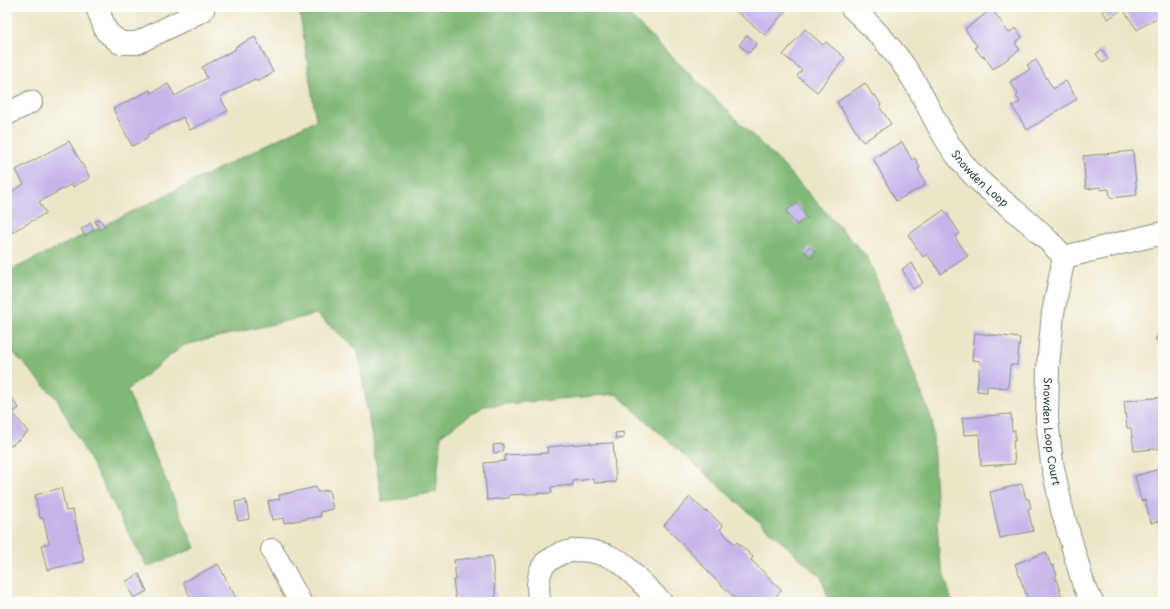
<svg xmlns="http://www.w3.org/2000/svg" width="1170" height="609" viewBox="0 0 1170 609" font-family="'Playpen Sans',sans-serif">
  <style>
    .forest { fill: #80b876; stroke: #507a55 }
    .building { fill: #c4b4ea }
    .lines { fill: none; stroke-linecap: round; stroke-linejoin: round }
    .street-casing { stroke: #86927e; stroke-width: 24 }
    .street { stroke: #fff; stroke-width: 22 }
    .labels { text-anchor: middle; stroke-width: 3.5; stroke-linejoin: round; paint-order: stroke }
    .street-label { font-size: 11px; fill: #1f3d34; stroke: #fdfcf7 }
  </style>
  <rect width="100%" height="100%" fill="#fdfcf7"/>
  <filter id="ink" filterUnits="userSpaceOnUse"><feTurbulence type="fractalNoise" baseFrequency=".025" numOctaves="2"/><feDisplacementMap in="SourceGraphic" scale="8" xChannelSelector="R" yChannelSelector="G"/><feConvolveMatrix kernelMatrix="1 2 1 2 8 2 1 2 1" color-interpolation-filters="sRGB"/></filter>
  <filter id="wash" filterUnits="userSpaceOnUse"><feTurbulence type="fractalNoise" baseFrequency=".012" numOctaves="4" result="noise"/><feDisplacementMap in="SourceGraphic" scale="16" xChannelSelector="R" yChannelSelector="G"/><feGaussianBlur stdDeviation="0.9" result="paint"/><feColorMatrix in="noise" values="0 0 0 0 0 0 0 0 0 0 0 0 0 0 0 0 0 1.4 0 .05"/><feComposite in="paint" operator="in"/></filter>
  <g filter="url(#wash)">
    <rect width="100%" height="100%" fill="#ece6c8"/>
    <path class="forest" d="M299 7H619L628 14 777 159 868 258 932 420 939 557 952 602H830L821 577 616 394 484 406 441 435 436 492 382 502 358 350 316 314 184 345 127 390 195 548 147 567 57 399 7 346V272L148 204 316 120Z"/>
    <g id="blocks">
      <g class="building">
        <path d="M731 7H784L787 9 765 35Z"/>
        <path d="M1100 7H1162L1163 14 1137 30 1123 9 1108 19Z"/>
        <path d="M992 9 1009 33 1016 28 1022 37 1015 43 1020 50 993 69 984 56 982 57 975 48 977 46 965 29Z"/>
        <path d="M805 29 823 45 826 42 845 58 817 92 797 76 802 70 783 55Z"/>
        <path d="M747 35 757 43 749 53 739 45Z"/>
        <path d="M255 37 273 72 270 75 266 77V76L258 81H256L255 79 220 97 228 111 190 130 183 117 147 135 148 138 132 146 113 109 150 90 151 93 168 84 175 96 207 78 202 67 236 49 235 47Z"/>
        <path d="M1102 50 1108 59 1103 63 1096 54Z"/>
        <path d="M1036 60 1053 89 1066 81 1077 99 1027 130 1012 106 1020 102 1016 96 1018 94 1010 82 1030 69 1027 65Z"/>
        <path d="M865 83 873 96 875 95 881 105 879 106 891 124 863 142 837 102Z"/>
        <path d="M69 141 90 178 73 187 72 184 39 202 46 213 7 235V192L9 193 24 184 16 170Z"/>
        <path d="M902 142 912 160 915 158 920 168 918 169 926 185 896 201 873 158Z"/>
        <path d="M1133 151 1137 195 1110 198 1109 189 1101 190V187L1086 189 1083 156Z"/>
        <path d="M797 203 807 218 796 225 786 211Z"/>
        <path d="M944 210 960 233 955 237 968 256 941 274 927 254 923 257 908 235Z"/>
        <path d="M100 219 105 227 100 230 95 221Z"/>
        <path d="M91 223 94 230 85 236 81 229Z"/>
        <path d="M809 247 816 252 811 258 805 253Z"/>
        <path d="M912 263 923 283 913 289 902 269Z"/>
        <path d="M1163 331V346L1155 339Z"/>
        <path d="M975 333 1020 338 1017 365H1010L1008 388 987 386V392L977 391 980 361 972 360Z"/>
        <path d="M7 393 19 408 13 413 28 432 7 449Z"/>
        <path d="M1163 397V448L1134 451 1131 428H1127L1124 401Z"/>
        <path d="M1011 414 1012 431 1015 430V441H1013L1015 464 981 466 979 434 964 435 962 418Z"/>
        <path d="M623 432 624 438 616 439 615 433Z"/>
        <path d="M591 443V444L613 443 616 482 594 483 593 479 573 481V485L551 487 552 493 509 495V498L487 500 484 463 505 461V455L548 453 547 447Z"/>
        <path d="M503 444V452L494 453 493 445Z"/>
        <path d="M1163 468V520L1151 523 1145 500 1141 501 1135 476Z"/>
        <path d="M1022 484 1026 499H1029L1031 508 1028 509 1033 531 1000 538 990 492Z"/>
        <path d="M316 487 317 492 329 490 333 509 320 512 321 516 284 523 283 518 272 520 268 501 280 499 279 495Z"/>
        <path d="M61 488 66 511 73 510 84 561 47 570 41 545 49 543 43 518H40L35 495Z"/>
        <path d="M690 497 706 512 707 511 723 526 720 529 735 545 737 542 753 557 751 560 782 590 770 602H739L708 572H709L664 525Z"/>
        <path d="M246 500 249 519 238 521 235 502Z"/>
        <path d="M1046 552 1051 566 1053 565 1057 575 1055 576 1062 597 1049 602H1029L1015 564Z"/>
        <path d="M492 556 496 599H492V602H456L453 580H456L454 560Z"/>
        <path d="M218 564 238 602H193L183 582Z"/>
        <path d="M139 574 147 591 134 598 125 582Z"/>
      </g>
    </g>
  </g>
  <g filter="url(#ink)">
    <use href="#blocks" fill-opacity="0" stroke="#86927e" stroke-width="1"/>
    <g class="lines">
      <defs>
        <g id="street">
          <path d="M97 7 106 31 120 43H137L203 10"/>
          <path id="s1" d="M851 7C875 29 897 52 914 81 929 106 940 134 958 157 980 187 1012 206 1038 231 1047 239 1056 248 1064 257"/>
          <path d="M7 114 31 102"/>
          <path id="s2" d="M1064 257 1053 313 1048 366 1047 420 1052 463 1062 510 1083 583 1092 602"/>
          <path d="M1064 257 1163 233"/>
          <path d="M272 550 300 602"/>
          <path d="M539 602 538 585 540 572 545 563 561 553 578 550 590 551 606 555 621 562 661 602"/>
        </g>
      </defs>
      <use href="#street" class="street-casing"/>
      <use href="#street" class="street"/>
    </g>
  </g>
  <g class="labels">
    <g class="street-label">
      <text dy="4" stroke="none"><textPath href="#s1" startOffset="216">Snowden Loop</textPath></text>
      <text dy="4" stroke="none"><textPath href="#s2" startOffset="176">Snowden Loop Court</textPath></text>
    </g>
  </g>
  <rect width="1170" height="609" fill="none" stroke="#fdfcf7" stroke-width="24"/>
</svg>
